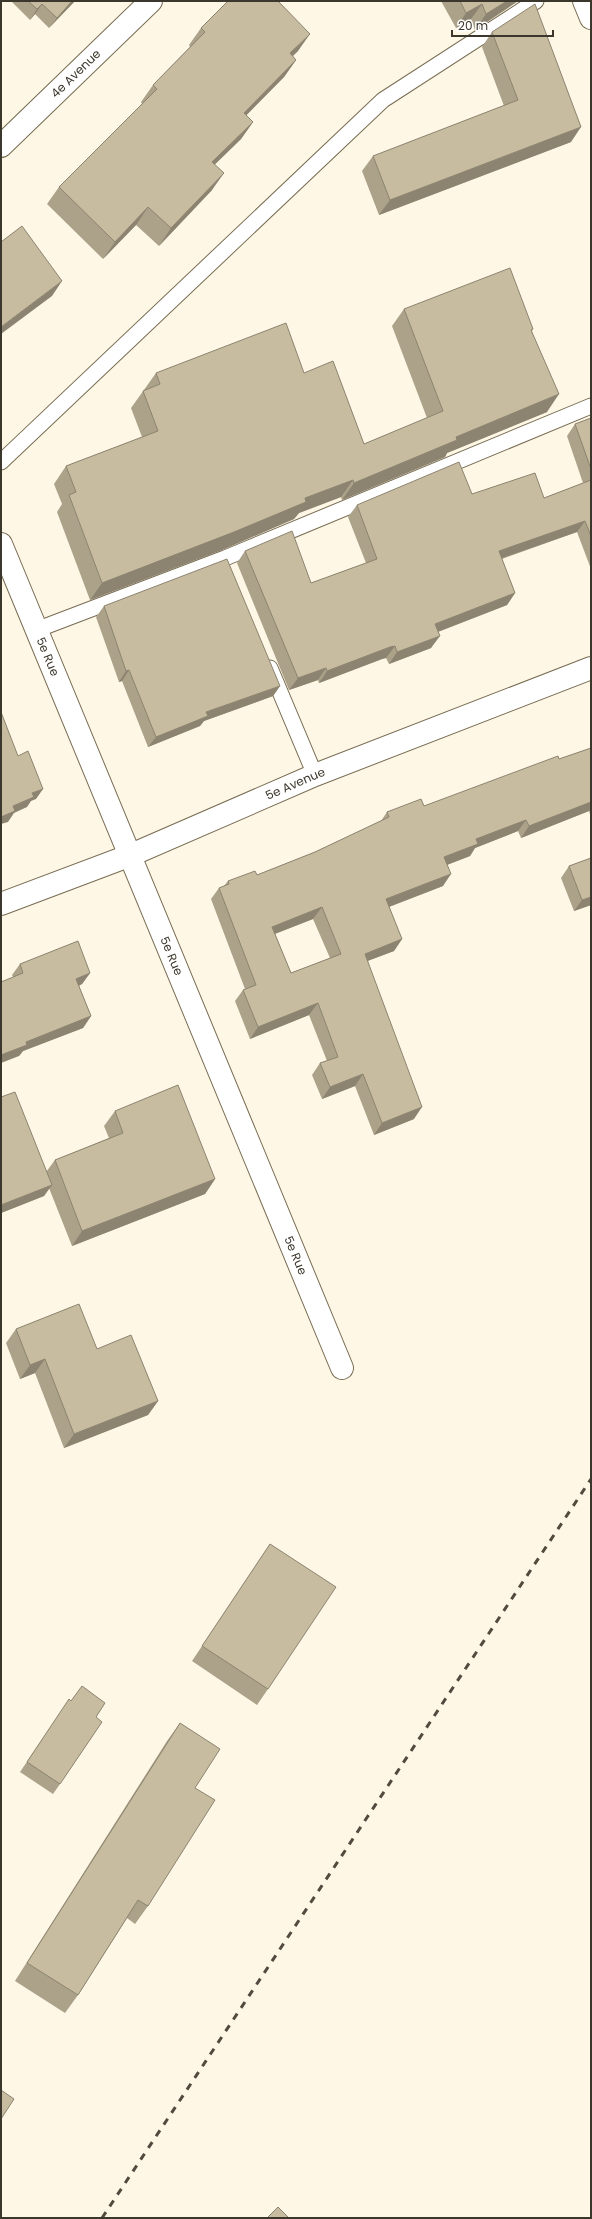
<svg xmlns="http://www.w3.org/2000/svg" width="592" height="2219" viewBox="0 0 592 2219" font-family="Poppins,sans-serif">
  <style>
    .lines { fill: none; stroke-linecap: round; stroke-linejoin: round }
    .service-casing { stroke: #786d53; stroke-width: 17 }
    .minor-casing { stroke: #786d53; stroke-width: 24 }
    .service { stroke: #fff; stroke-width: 15 }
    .minor { stroke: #fff; stroke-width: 22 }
    .rail { stroke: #504a3f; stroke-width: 3; stroke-dasharray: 7 7; stroke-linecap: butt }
    .wall { fill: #aca28a; fill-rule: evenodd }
    .shaded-wall { fill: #8c8470 }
    .building { fill: #c8bca0; stroke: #8c8470; fill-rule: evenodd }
    .labels { text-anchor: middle; stroke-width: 3.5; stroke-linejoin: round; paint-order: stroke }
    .street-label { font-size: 12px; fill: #3c372c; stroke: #fff }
  </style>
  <rect width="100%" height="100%" fill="#fef7e5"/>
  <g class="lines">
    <defs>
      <g id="service">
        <path d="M1 462 383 100 536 1"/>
        <path d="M36 630 225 558 591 406"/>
        <path d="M270 668 315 775"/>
      </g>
      <g id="minor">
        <path d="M584 1 591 18"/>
        <path id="s1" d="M1 146 151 1"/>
        <path id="s2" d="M1 544 342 1368"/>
        <path id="s3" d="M1 904 131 855 315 775 591 668"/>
      </g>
    </defs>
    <use href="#service" class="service-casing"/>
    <use href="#minor" class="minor-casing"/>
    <use href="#service" class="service"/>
    <use href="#minor" class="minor"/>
    <path class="rail" d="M102 2218 591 1479"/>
  </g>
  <g class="wall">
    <path d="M11 1H75L49 28 35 14 30 20Z"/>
    <path d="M441 1H518L475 30 471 19 456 28Z"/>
    <path d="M201 28 298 51 292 56 296 60 284 77 246 115 253 122 241 139 215 164 212 190 159 246 136 225 103 259 47 204 59 187 142 104 141 102 153 85 190 47 189 45Z"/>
    <path d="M492 32 571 142 379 215 362 171 373 156 504 106 482 47Z"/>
    <path d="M404 309 533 329 532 331 547 412 447 453 445 457 342 500 341 497 299 513 294 519 222 550 90 600 57 512 62 504 54 484 66 466 142 437 131 408 156 373H304L364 444 427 418 392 326Z"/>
    <path d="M591 418V569L577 532 502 559 515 593 507 605 438 632 431 648 389 664 386 658 382 659 319 683 318 680 289 690 237 563 245 551 311 583 366 563 348 517 357 505 472 494 544 498 583 483 567 436 575 424Z"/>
    <path d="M104 606 280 686 273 696 204 721 200 726 148 747 122 681 119 682 96 617Z"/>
    <path d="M591 748V817L589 811 521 838 518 831 475 848 470 856 447 865 443 886 389 907 402 939 394 951 367 961 414 1119 374 1135 355 1086 322 1099 312 1075 320 1063 327 1061 309 1015 250 1039 235 1001 243 990 245 989 211 899 219 888 224 886 228 881 257 875 315 852 381 821 387 812 424 806ZM313 919 330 958 291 973 275 934Z"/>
    <path d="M591 858V905L574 911 561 878 569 866Z"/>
    <path d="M20 964 90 973 82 984 79 986 91 1016 83 1028 23 1051 19 1056 13 977 12 975Z"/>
    <path d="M1 1097 46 1172 55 1160 109 1138 104 1126 115 1111 215 1179 205 1194 72 1246 49 1188 44 1196 1 1213Z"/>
    <path d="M16 1329 97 1349 158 1401 148 1415 64 1448 35 1373 20 1379 6 1343Z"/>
    <path d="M270 1544 268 1689 257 1705 192 1661Z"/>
    <path d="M62 1710 60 1784 53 1794 20 1772Z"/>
    <path d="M180 1723 195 1788 148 1906 135 1924 127 1918 78 1995 65 2013 15 1981 167 1741Z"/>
  </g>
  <g class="shaded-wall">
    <path d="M72 1H75L49 28 57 18Z"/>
    <path d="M507 1H518L475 30 486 14Z"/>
    <path d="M42 4 35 14 30 20 37 9Z"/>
    <path d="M482 4 471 19 456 28 466 13Z"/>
    <path d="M310 34 298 51 278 71 290 53Z"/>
    <path d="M296 60 284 77 232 130 244 113Z"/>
    <path d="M253 122 241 139 200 179 212 162Z"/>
    <path d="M581 127 571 142 379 215 390 200Z"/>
    <path d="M224 173 212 190 159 246 171 228Z"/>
    <path d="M148 207 136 225 103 259 115 242Z"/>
    <path d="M62 281 52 296 1 334V327Z"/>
    <path d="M559 394 547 412 447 453 445 457 342 500 354 483 456 437Z"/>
    <path d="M353 480 341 497 299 513 294 519 222 550 90 600 102 583 305 498Z"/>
    <path d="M585 521 577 532 491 562 499 551Z"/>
    <path d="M515 593 507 605 427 636 435 624Z"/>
    <path d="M440 636 431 648 389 664 397 652Z"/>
    <path d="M395 646 386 658 382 659 319 683 327 671 390 647Z"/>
    <path d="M326 668 318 680 289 690 298 678Z"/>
    <path d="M129 670 122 681 119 682 126 671Z"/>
    <path d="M280 686 273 696 204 721 200 726 148 747 156 737 206 712Z"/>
    <path d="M43 789 36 799 31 801 27 807 14 813 8 822 1 824V817L13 806 32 793Z"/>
    <path d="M591 802V808L589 811 521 838 529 826Z"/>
    <path d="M526 820 518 831 475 848 470 856 436 869 444 857 476 839Z"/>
    <path d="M451 874 443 886 378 911 386 899Z"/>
    <path d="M591 897V905L574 911 582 900Z"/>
    <path d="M322 907 313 919 264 938 272 927Z"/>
    <path d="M402 939 394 951 357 965 365 954Z"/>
    <path d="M90 973 82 984 68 990 76 979Z"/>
    <path d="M318 1003 309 1015 250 1039 258 1027Z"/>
    <path d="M91 1016 83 1028 23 1051 19 1056 1 1063V1055L26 1042Z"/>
    <path d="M363 1074 355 1086 322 1099 330 1087Z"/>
    <path d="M422 1107 414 1119 374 1135 382 1123Z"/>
    <path d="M215 1179 205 1194 72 1246 82 1231Z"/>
    <path d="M52 1185 44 1196 1 1213V1205Z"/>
    <path d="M45 1359 35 1373 20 1379 30 1365Z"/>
    <path d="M158 1401 148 1415 64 1448 74 1434Z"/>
  </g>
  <g class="building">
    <path d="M28 1H72L57 18 42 4 37 9Z"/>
    <path d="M228 1H278L310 34 290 53 296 60 244 113 253 122 212 162 224 173 171 228 148 207 115 242 59 187 157 89 153 85 205 32 201 28Z"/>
    <path d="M460 1H507L486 14 482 4 466 13Z"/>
    <path d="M535 4 581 127 390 200 373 156 518 100 492 32Z"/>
    <path d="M22 226 62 281 1 327V242Z"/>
    <path d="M510 268 533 329 531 330 559 394 456 437 457 440 354 483 353 480 305 498 306 502 234 532 102 583 69 495 76 492 66 466 158 431 143 391 160 384 156 373 286 323 304 373 333 361 364 444 443 411 404 309Z"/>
    <path d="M591 418V469L575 424Z"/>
    <path d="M459 462 472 494 535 473 544 498 591 480V536L585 521 499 551 515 593 435 624 440 636 397 652 395 646 390 647 327 671 326 668 298 678 245 551 292 531 311 583 377 559 357 505Z"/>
    <path d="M227 559 280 686 206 712 208 716 156 737 129 670 126 671 104 606Z"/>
    <path d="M1 712 18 756 28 751 43 789 32 793 34 797 13 806 15 811 1 817Z"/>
    <path d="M591 748V802L529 826 526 820 476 839 478 844 444 857 451 874 386 899 402 939 365 954 422 1107 382 1123 363 1074 330 1087 320 1063 338 1057 318 1003 258 1027 243 990 256 985 219 888 229 884 228 881 255 871 257 875 315 852 389 817 387 812 421 799 424 806 558 756 559 759ZM322 907 341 954 291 973 272 927Z"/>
    <path d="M591 858V897L582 900 569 866Z"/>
    <path d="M78 941 90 973 76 979 91 1016 26 1042 27 1045 1 1055V982L23 973 20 964Z"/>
    <path d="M178 1085 215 1179 82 1231 55 1160 123 1133 115 1111Z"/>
    <path d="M15 1092 52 1185 1 1205V1097Z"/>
    <path d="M79 1304 97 1349 131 1335 158 1401 74 1434 45 1359 30 1365 16 1329Z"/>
    <path d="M270 1544 336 1587 268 1689 202 1646Z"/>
    <path d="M82 1686 105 1703 96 1717 102 1722 60 1784 27 1762 69 1699 71 1701Z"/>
    <path d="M180 1723 220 1749 195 1788 215 1800 148 1906 138 1900 78 1995 27 1963Z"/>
    <path d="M1 2090 14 2099 1 2119Z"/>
    <path d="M278 2207 289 2218H267Z"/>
  </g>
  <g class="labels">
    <g class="street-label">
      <text dy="4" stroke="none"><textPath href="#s1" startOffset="104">4e Avenue</textPath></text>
      <text dy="4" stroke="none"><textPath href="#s2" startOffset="122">5e Rue</textPath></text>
      <text dy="4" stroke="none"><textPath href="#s3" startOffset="318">5e Avenue</textPath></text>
      <text dy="4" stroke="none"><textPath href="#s2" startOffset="446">5e Rue</textPath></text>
      <text dy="4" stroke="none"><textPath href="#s2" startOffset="770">5e Rue</textPath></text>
    </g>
  </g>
  <rect width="592" height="2219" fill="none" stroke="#3c372c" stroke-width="4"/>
  <path d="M452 30v6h101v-6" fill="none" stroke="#3c372c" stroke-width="2"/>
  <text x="458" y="30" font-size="12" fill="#3c372c" stroke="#ffffff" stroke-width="3" paint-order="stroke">20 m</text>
</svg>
